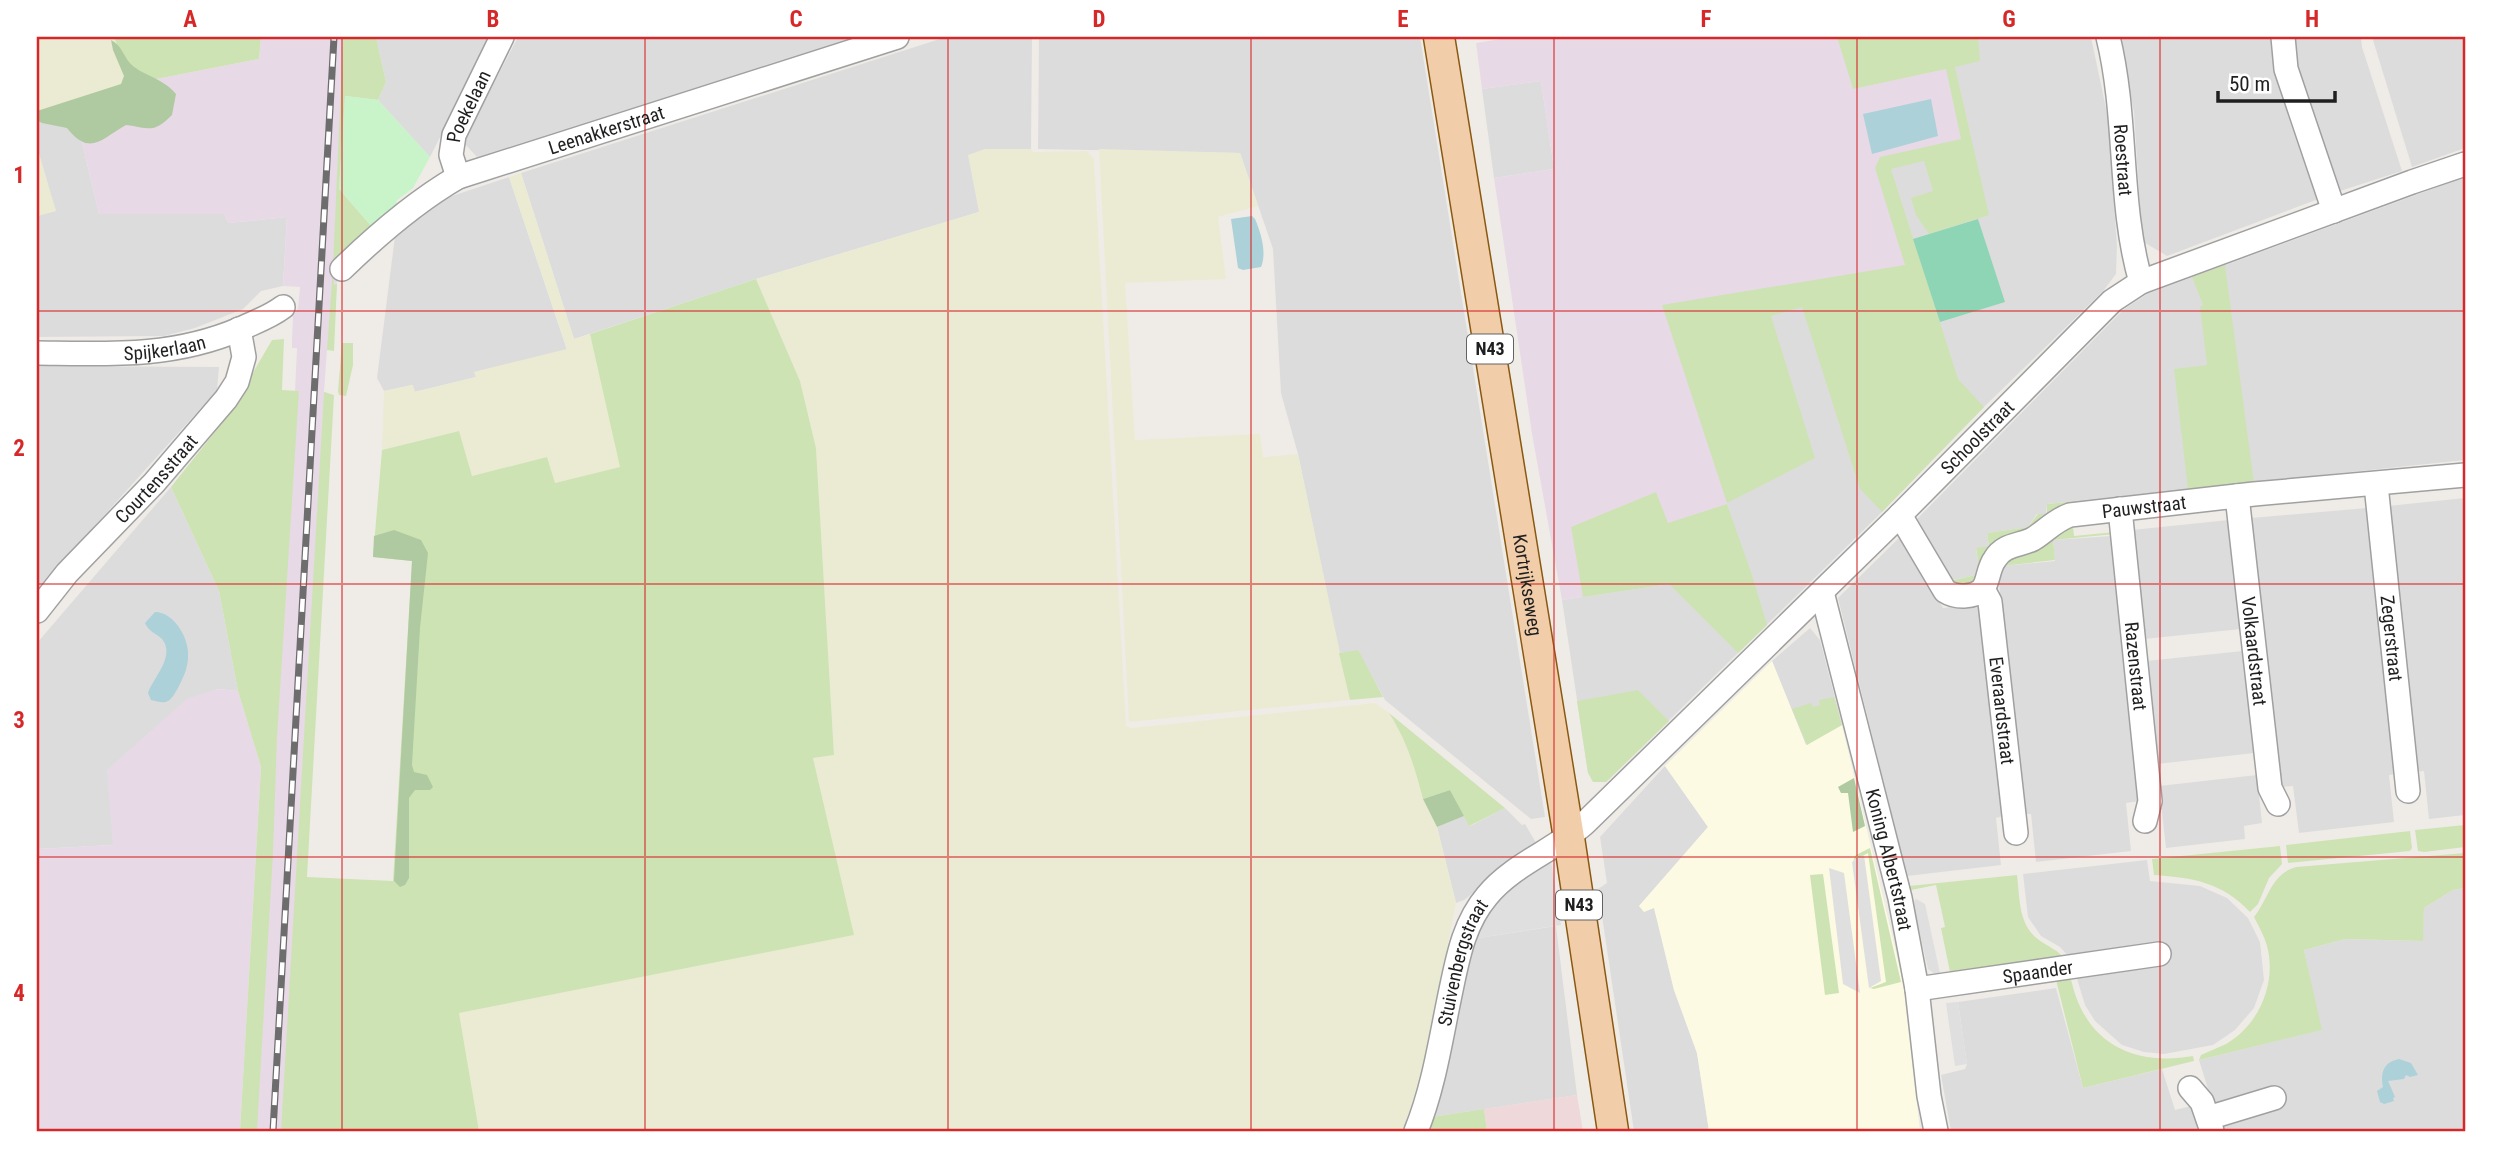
<svg xmlns="http://www.w3.org/2000/svg" width="2502" height="1168" viewBox="0 0 2502 1168" font-family="'Roboto Condensed',sans-serif">
  <style>
    .residential { fill: #dddcdd }
    .commercial { fill: #eed8d9 }
    .industrial { fill: #e7dae6 }
    .education { fill: #fcfae3 }
    .farmland { fill: #ebebd4 }
    .grass { fill: #cee3b3 }
    .forest { fill: #afcaa0 }
    .park { fill: #c9f4ca }
    .pitch { fill: #8ed5b5 }
    .parking { fill: #dfdfdf }
    .water { fill: #acd1d8 }
    .lines { fill: none; stroke-linecap: round; stroke-linejoin: round }
    .minor-casing { stroke: #a0a0a0; stroke-width: 26 }
    .major-casing { stroke: #8a5911; stroke-width: 33 }
    .minor { stroke: #fff; stroke-width: 23 }
    .major { stroke: #f2cda9; stroke-width: 30 }
    .rail-casing { stroke: #6d6d6d; stroke-width: 7 }
    .rail { stroke: #fff; stroke-width: 4.5; stroke-dasharray: 13; stroke-linecap: butt }
    .grid { fill: none; stroke: #d62828; stroke-width: 2; stroke-opacity: 0.55 }
    .labels { text-anchor: middle; stroke-width: 5; stroke-linejoin: round; paint-order: stroke }
    .shield { fill: #fff; stroke: #626262; stroke-width: 2 }
    .shield-label { font-size: 18px; font-weight: bold; fill: #1f1f1f }
    .street-label { font-size: 19px; fill: #1f1f1f; stroke: #fff }
    .neatline { fill: none; stroke: #d62828; stroke-width: 2.5 }
    .grid-label { font-size: 23px; text-anchor: middle; font-weight: bold; fill: #d62828 }
  </style>
  <rect width="100%" height="100%" fill="#efece7"/>
  <g class="residential">
    <path d="M376 37H491L430 157 378 100 386 82Z"/>
    <path d="M518 37H854L477 157 463 142Z"/>
    <path d="M946 37H1032L1031 149H985L979 212 756 279 574 339 521 173Z"/>
    <path d="M1039 37H1420L1545 817 1531 819 1385 700 1358 651 1339 653 1298 454 1281 393 1273 249 1240 153 1038 149Z"/>
    <path d="M1837 37H2091L2108 118 2117 246 2116 274 2104 290 1984 407 1882 512 1606 782 1588 773 1562 600 1669 584 1662 305 1891 169 1946 69 1853 89Z"/>
    <path d="M2118 37H2273L2321 198 2167 256 2142 241 2134 112Z"/>
    <path d="M2292 37H2361L2362 47 2402 171 2337 192 2293 57Z"/>
    <path d="M2372 37H2465V148L2412 167Z"/>
    <path d="M1541 81 1554 169 1494 178 1482 89Z"/>
    <path d="M73 104 99 214H224L229 223 287 217 283 286 261 291 243 309 195 328 164 336 37 337V216L55 211 37 147V115Z"/>
    <path d="M509 177 567 350 475 372 476 377 414 392 412 385 384 391 377 378 395 236 449 197Z"/>
    <path d="M2462 178H2465V460L2047 504 2046 514H2037L2028 527 1987 533 1989 546 1976 549 1980 574 1953 580 1917 519 2123 310 2147 294Z"/>
    <path d="M37 366 219 367 217 390 37 590Z"/>
    <path d="M171 487 219 591 238 691 217 689 113 845 37 849V643Z"/>
    <path d="M2465 498V815L2429 819 2424 771 2417 772 2388 506Z"/>
    <path d="M2367 508 2396 774 2389 775 2394 822 2299 833 2293 786 2280 787 2251 518Z"/>
    <path d="M2229 520 2241 629 2144 639 2132 530Z"/>
    <path d="M1901 536 1943 608 1980 604 2003 816 1996 818 2001 865 1907 876 1838 598Z"/>
    <path d="M2111 536 2140 801 2126 803 2131 851 2036 862 2031 814H2024L1999 584 2002 566 2055 561 2053 540Z"/>
    <path d="M1810 628 1820 640 1842 725 1806 745 1772 661Z"/>
    <path d="M2243 651 2254 753 2157 764 2146 661Z"/>
    <path d="M1665 766 1708 827 1639 906 1654 907 1674 990 1697 1053 1709 1131H1634L1598 889 1607 883 1600 837Z"/>
    <path d="M2257 775 2262 823 2244 826 2245 839 2166 848 2159 786Z"/>
    <path d="M1505 808 1522 825 1525 824 1539 848 1500 872 1464 900 1456 903 1437 827 1464 816 1470 826Z"/>
    <path d="M2147 860 2150 881 2200 886 2227 898 2248 918 2260 942 2264 980 2254 1008 2235 1030 2213 1045 2164 1054 2144 1052 2122 1045 2095 1021 2085 1005 2071 959 2060 947 2041 936 2028 917 2023 874Z"/>
    <path d="M2465 888V1131H2221L2199 1060 2321 1030 2304 950 2345 939 2422 941 2424 908 2453 890Z"/>
    <path d="M1556 926 1577 1095 1432 1117 1472 939Z"/>
    <path d="M2056 988 2083 1088 2162 1069 2175 1110 2191 1106 2199 1131H1951L1941 1075 1965 1069 1967 1064 1958 1002Z"/>
  </g>
  <path class="commercial" d="M1577 1095 1583 1131H1487L1484 1109Z"/>
  <g class="industrial">
    <path d="M261 37H351L333 350H327L324 392 328 393 284 1131H252L290 391H295L297 348H292V340L293 316 298 308 300 287 283 286 287 217 229 223 224 214H99L73 104 136 83 259 59Z"/>
    <path d="M1513 37H1837L1853 89 1955 67 1974 149 1891 169 1921 263 1662 305 1745 557 1669 584 1562 600 1532 434 1494 178 1554 169 1541 81 1482 89 1476 43Z"/>
    <path d="M217 689 238 691 261 767 240 1131H37V849L113 845 107 770 187 699Z"/>
  </g>
  <path class="education" d="M1772 661 1806 745 1842 725 1903 982 1920 1131H1709L1697 1053 1674 990 1654 908 1644 912 1639 906 1708 827 1665 766Z"/>
  <g class="farmland">
    <path d="M37 37H114L125 65 136 83 37 115Z"/>
    <path d="M37 147 56 211 37 216Z"/>
    <path d="M985 149H1031L1033 152 1087 151 1094 159 1126 726 1132 728 1375 703 1389 713 1403 734 1413 759 1423 799 1437 827 1456 903 1426 1054 1404 1131H479L459 1013 853 935 813 757 834 755 816 448 800 381 756 279 979 212 968 155Z"/>
    <path d="M1099 149 1240 153 1258 206 1218 217 1226 279 1125 283 1135 440 1260 434 1263 457 1298 454 1350 700 1129 722Z"/>
    <path d="M521 173 574 339 590 334 621 467 554 483 547 457 472 476 458 431 382 450 384 391 413 385 415 392 476 377 474 372 567 349 509 177Z"/>
  </g>
  <g class="grass">
    <path d="M114 37H261L259 59 136 83 125 65Z"/>
    <path d="M343 37H376L386 82 378 100 345 96 339 189 372 227 333 267 334 285 337 284 334 351 327 350 333 267Z"/>
    <path d="M1837 37H1978L1980 61 1955 67 1989 215 1929 234 1916 215 1911 198 1933 191 1924 161 1891 169 1958 379 1984 407 1882 512 1860 489 1802 307 1771 316 1815 458 1727 503 1662 305 1905 265 1875 168 1880 157 1961 139 1946 69 1853 89Z"/>
    <path d="M2225 265 2254 483 2323 476V482L2073 508 1980 583 1953 589 1918 524 1954 580 1980 574 1976 548 1989 546 1987 533 2028 527 2038 514H2047V504L2188 490 2174 369 2207 365 2200 307 2203 305 2192 277Z"/>
    <path d="M756 279 800 381 816 448 834 755 813 758 854 935 459 1013 479 1131H281L324 392 334 395 307 877 393 881 412 561 373 557 382 450 459 431 472 476 547 457 555 483 620 467 590 334Z"/>
    <path d="M284 339 282 390 299 391 277 737 273 853 257 1131H240L261 767 238 691 219 591 171 487 230 413 225 408 251 376 272 340Z"/>
    <path d="M342 343H353V365L346 396 339 395 338 391Z"/>
    <path d="M1656 492 1668 523 1727 504 1752 575 1767 625 1738 653 1669 584 1583 597 1571 527Z"/>
    <path d="M2073 526 2074 536 2115 532V534L2053 540 2055 560 2002 566 2009 559Z"/>
    <path d="M1358 650 1362 657 1383 697 1350 700 1339 653Z"/>
    <path d="M1638 690 1669 721 1606 782H1593L1588 773 1577 701Z"/>
    <path d="M1834 697 1842 725 1807 745 1792 709 1811 703 1813 707 1820 705 1819 700Z"/>
    <path d="M1389 713 1505 808 1469 826 1450 790 1423 799C1415 768 1407 741 1389 713Z"/>
    <path d="M2465 825V847L2424 852 2418 851 2415 830Z"/>
    <path d="M2410 831 2412 848 2410 851 2288 863 2286 845Z"/>
    <path d="M2280 846 2282 864 2269 878 2258 904 2250 912C2222 882 2193 878 2154 875L2152 859Z"/>
    <path d="M1870 848 1901 982 1874 989 1870 988 1886 982 1868 853 1853 861 1856 855Z"/>
    <path d="M2465 853V888L2453 890 2424 908 2423 941 2345 939 2304 950 2322 1030 2199 1060 2201 1055C2209 1051 2218 1048 2226 1044 2259 1025 2277 983 2267 946 2264 935 2259 927 2254 917 2269 898 2271 874 2296 867Z"/>
    <path d="M1823 874 1839 993 1825 995 1810 875Z"/>
    <path d="M2017 875C2020 898 2018 925 2039 940 2049 947 2058 950 2066 960L1951 977 1941 928 1945 927 1936 885 1911 890 1909 886Z"/>
    <path d="M2070 974C2082 1040 2129 1067 2193 1056L2194 1061 2083 1088 2055 976Z"/>
    <path d="M1484 1109 1487 1131H1427L1432 1117Z"/>
  </g>
  <g class="forest">
    <path d="M111 40C122 46 122 53 129 62 141 76 161 76 176 94L172 115C153 134 150 128 126 125 101 139 90 157 67 128L42 123 37 120V111L121 84 124 76 113 50Z"/>
    <path d="M394 530 421 540 428 553 420 628 412 765 414 772 427 775 433 787 430 790H415L409 798V878L405 885 400 887 394 881 412 561 373 557 374 536Z"/>
    <path d="M1854 778 1865 826 1853 832 1848 793H1841L1838 787Z"/>
    <path d="M1450 790 1464 816 1437 827 1423 799Z"/>
  </g>
  <path class="park" d="M345 96 378 100 430 157 413 188 396 201 398 205 372 227 339 189Z"/>
  <path class="pitch" d="M1978 219 2005 302 1940 322 1913 239Z"/>
  <g class="parking">
    <path d="M1864 855 1881 981 1869 988 1852 862Z"/>
    <path d="M1551 861 1561 925 1472 939 1493 898 1533 869Z"/>
    <path d="M1829 868 1844 873 1860 993 1843 984Z"/>
    <path d="M1916 899 1925 904 1941 978 1928 969 1913 903Z"/>
    <path d="M1958 1002 1967 1064 1955 1066 1946 1003Z"/>
  </g>
  <g class="water">
    <path d="M1931 99 1938 136 1872 154 1863 114Z"/>
    <path d="M1252 216 1255 219C1261 233 1267 253 1261 267L1243 270 1238 268 1231 219Z"/>
    <path d="M155 612C174 612 190 639 188 657 188 668 183 678 178 688 175 693 172 699 168 701 163 704 157 701 151 700L148 693C153 678 176 656 162 639 156 633 149 632 145 623Z"/>
    <path d="M2399 1059 2411 1063 2418 1075 2410 1077 2406 1075 2404 1079 2388 1081 2395 1097 2393 1098 2394 1101 2384 1104 2380 1102 2377 1091 2383 1087C2380 1072 2384 1062 2399 1059Z"/>
  </g>
  <g class="lines">
    <defs>
      <g id="minor">
        <path id="s1" d="M2108 37C2128 118 2118 204 2141 282"/>
        <path d="M2283 37 2286 69 2334 211"/>
        <path id="s2" d="M458 177 451 155 454 135 502 37"/>
        <path id="s3" d="M342 269C378 234 415 202 458 177L897 37"/>
        <path id="s4" d="M37 353C108 354 172 358 240 329 255 322 270 317 283 307"/>
        <path id="s5" d="M2376 485 2408 791"/>
        <path id="s6" d="M2237 496 2270 788 2278 804"/>
        <path id="s7" d="M2120 509 2150 801 2145 821"/>
        <path id="s8" d="M1900 515 1945 591C1956 598 1973 598 1983 589 1989 580 1988 568 1995 559 2004 544 2019 546 2033 539 2046 531 2055 520 2070 515L2254 494 2465 475"/>
        <path id="s9" d="M1983 589 1990 602 2016 833"/>
        <path id="s10" d="M1822 592 1900 898 1917 989 1929 1096 1936 1131"/>
        <path id="s11" d="M37 611 67 573 154 483 226 399 237 382 244 357 239 329"/>
        <path id="s12" d="M1917 989 2159 954"/>
        <path d="M2190 1088 2202 1102 2212 1131"/>
        <path d="M2208 1118 2274 1098"/>
        <path id="s13" d="M1416 1131C1434 1087 1441 1037 1451 990 1458 957 1464 923 1487 896 1513 864 1556 850 1586 822L1900 515 2112 301 2141 282 2412 182 2465 164"/>
      </g>
      <g id="major">
        <path id="s14" d="M1439 37 1569 838 1613 1131"/>
      </g>
    </defs>
    <use href="#minor" class="minor-casing"/>
    <use href="#major" class="major-casing"/>
    <use href="#minor" class="minor"/>
    <use href="#major" class="major"/>
    <defs>
      <path id="rail" d="M273 1131 334 37"/>
    </defs>
    <use href="#rail" class="rail-casing"/>
    <use href="#rail" class="rail"/>
  </g>
  <path class="grid" d="M342 37V1131M645 37V1131M948 37V1131M1251 37V1131M1554 37V1131M1857 37V1131M2160 37V1131M37 311H2465M37 584H2465M37 857H2465"/>
  <g class="labels">
    <g class="shield">
      <rect x="1467" y="334.5" width="46" height="29" rx="5"/>
      <rect x="1556" y="890.5" width="46" height="29" rx="5"/>
    </g>
    <g class="shield-label">
      <text x="1490" y="355">N43</text>
      <text x="1579" y="911">N43</text>
    </g>
    <g class="street-label">
      <text dy="7" stroke="none"><textPath href="#s2" startOffset="75">Poekelaan</textPath></text>
      <text dy="7" stroke="none"><textPath href="#s3" startOffset="304">Leenakkerstraat</textPath></text>
      <text dy="7" stroke="none"><textPath href="#s1" startOffset="124">Roestraat</textPath></text>
      <text dy="7" stroke="none"><textPath href="#s4" startOffset="128">Spijkerlaan</textPath></text>
      <text dy="7" stroke="none"><textPath href="#s13" startOffset="920">Schoolstraat</textPath></text>
      <text dy="7" stroke="none"><textPath href="#s11" startOffset="178">Courtensstraat</textPath></text>
      <text dy="7" stroke="none"><textPath href="#s8" startOffset="324">Pauwstraat</textPath></text>
      <text dy="7" stroke="none"><textPath href="#s14" startOffset="555">Kortrijkseweg</textPath></text>
      <text dy="7" stroke="none"><textPath href="#s5" startOffset="154">Zegerstraat</textPath></text>
      <text dy="7" stroke="none"><textPath href="#s6" startOffset="156">Volkaardstraat</textPath></text>
      <text dy="7" stroke="none"><textPath href="#s7" startOffset="158">Razenstraat</textPath></text>
      <text dy="7" stroke="none"><textPath href="#s9" startOffset="124">Everaardstraat</textPath></text>
      <text dy="7" stroke="none"><textPath href="#s10" startOffset="276">Koning Albertstraat</textPath></text>
      <text dy="7" stroke="none"><textPath href="#s13" startOffset="175">Stuivenbergstraat</textPath></text>
      <text dy="7" stroke="none"><textPath href="#s12" startOffset="122">Spaander</textPath></text>
    </g>
  </g>
  <rect width="2502" height="1168" fill="none" stroke="#ffffff" stroke-width="77"/>
  <path d="M2218 91v10h117v-10" fill="none" stroke="#1f1f1f" stroke-width="3.5"/>
  <text x="2229" y="91" font-size="21" fill="#1f1f1f" stroke="#ffffff" stroke-width="5" paint-order="stroke">50 m</text>
  <rect x="38" y="38" width="2426" height="1092" class="neatline"/>
  <g class="grid-label">
    <text x="190" y="27">A</text>
    <text x="493" y="27">B</text>
    <text x="796" y="27">C</text>
    <text x="1099" y="27">D</text>
    <text x="1403" y="27">E</text>
    <text x="1706" y="27">F</text>
    <text x="2009" y="27">G</text>
    <text x="2312" y="27">H</text>
    <text x="19" y="183">1</text>
    <text x="19" y="456">2</text>
    <text x="19" y="728">3</text>
    <text x="19" y="1001">4</text>
  </g>
</svg>
